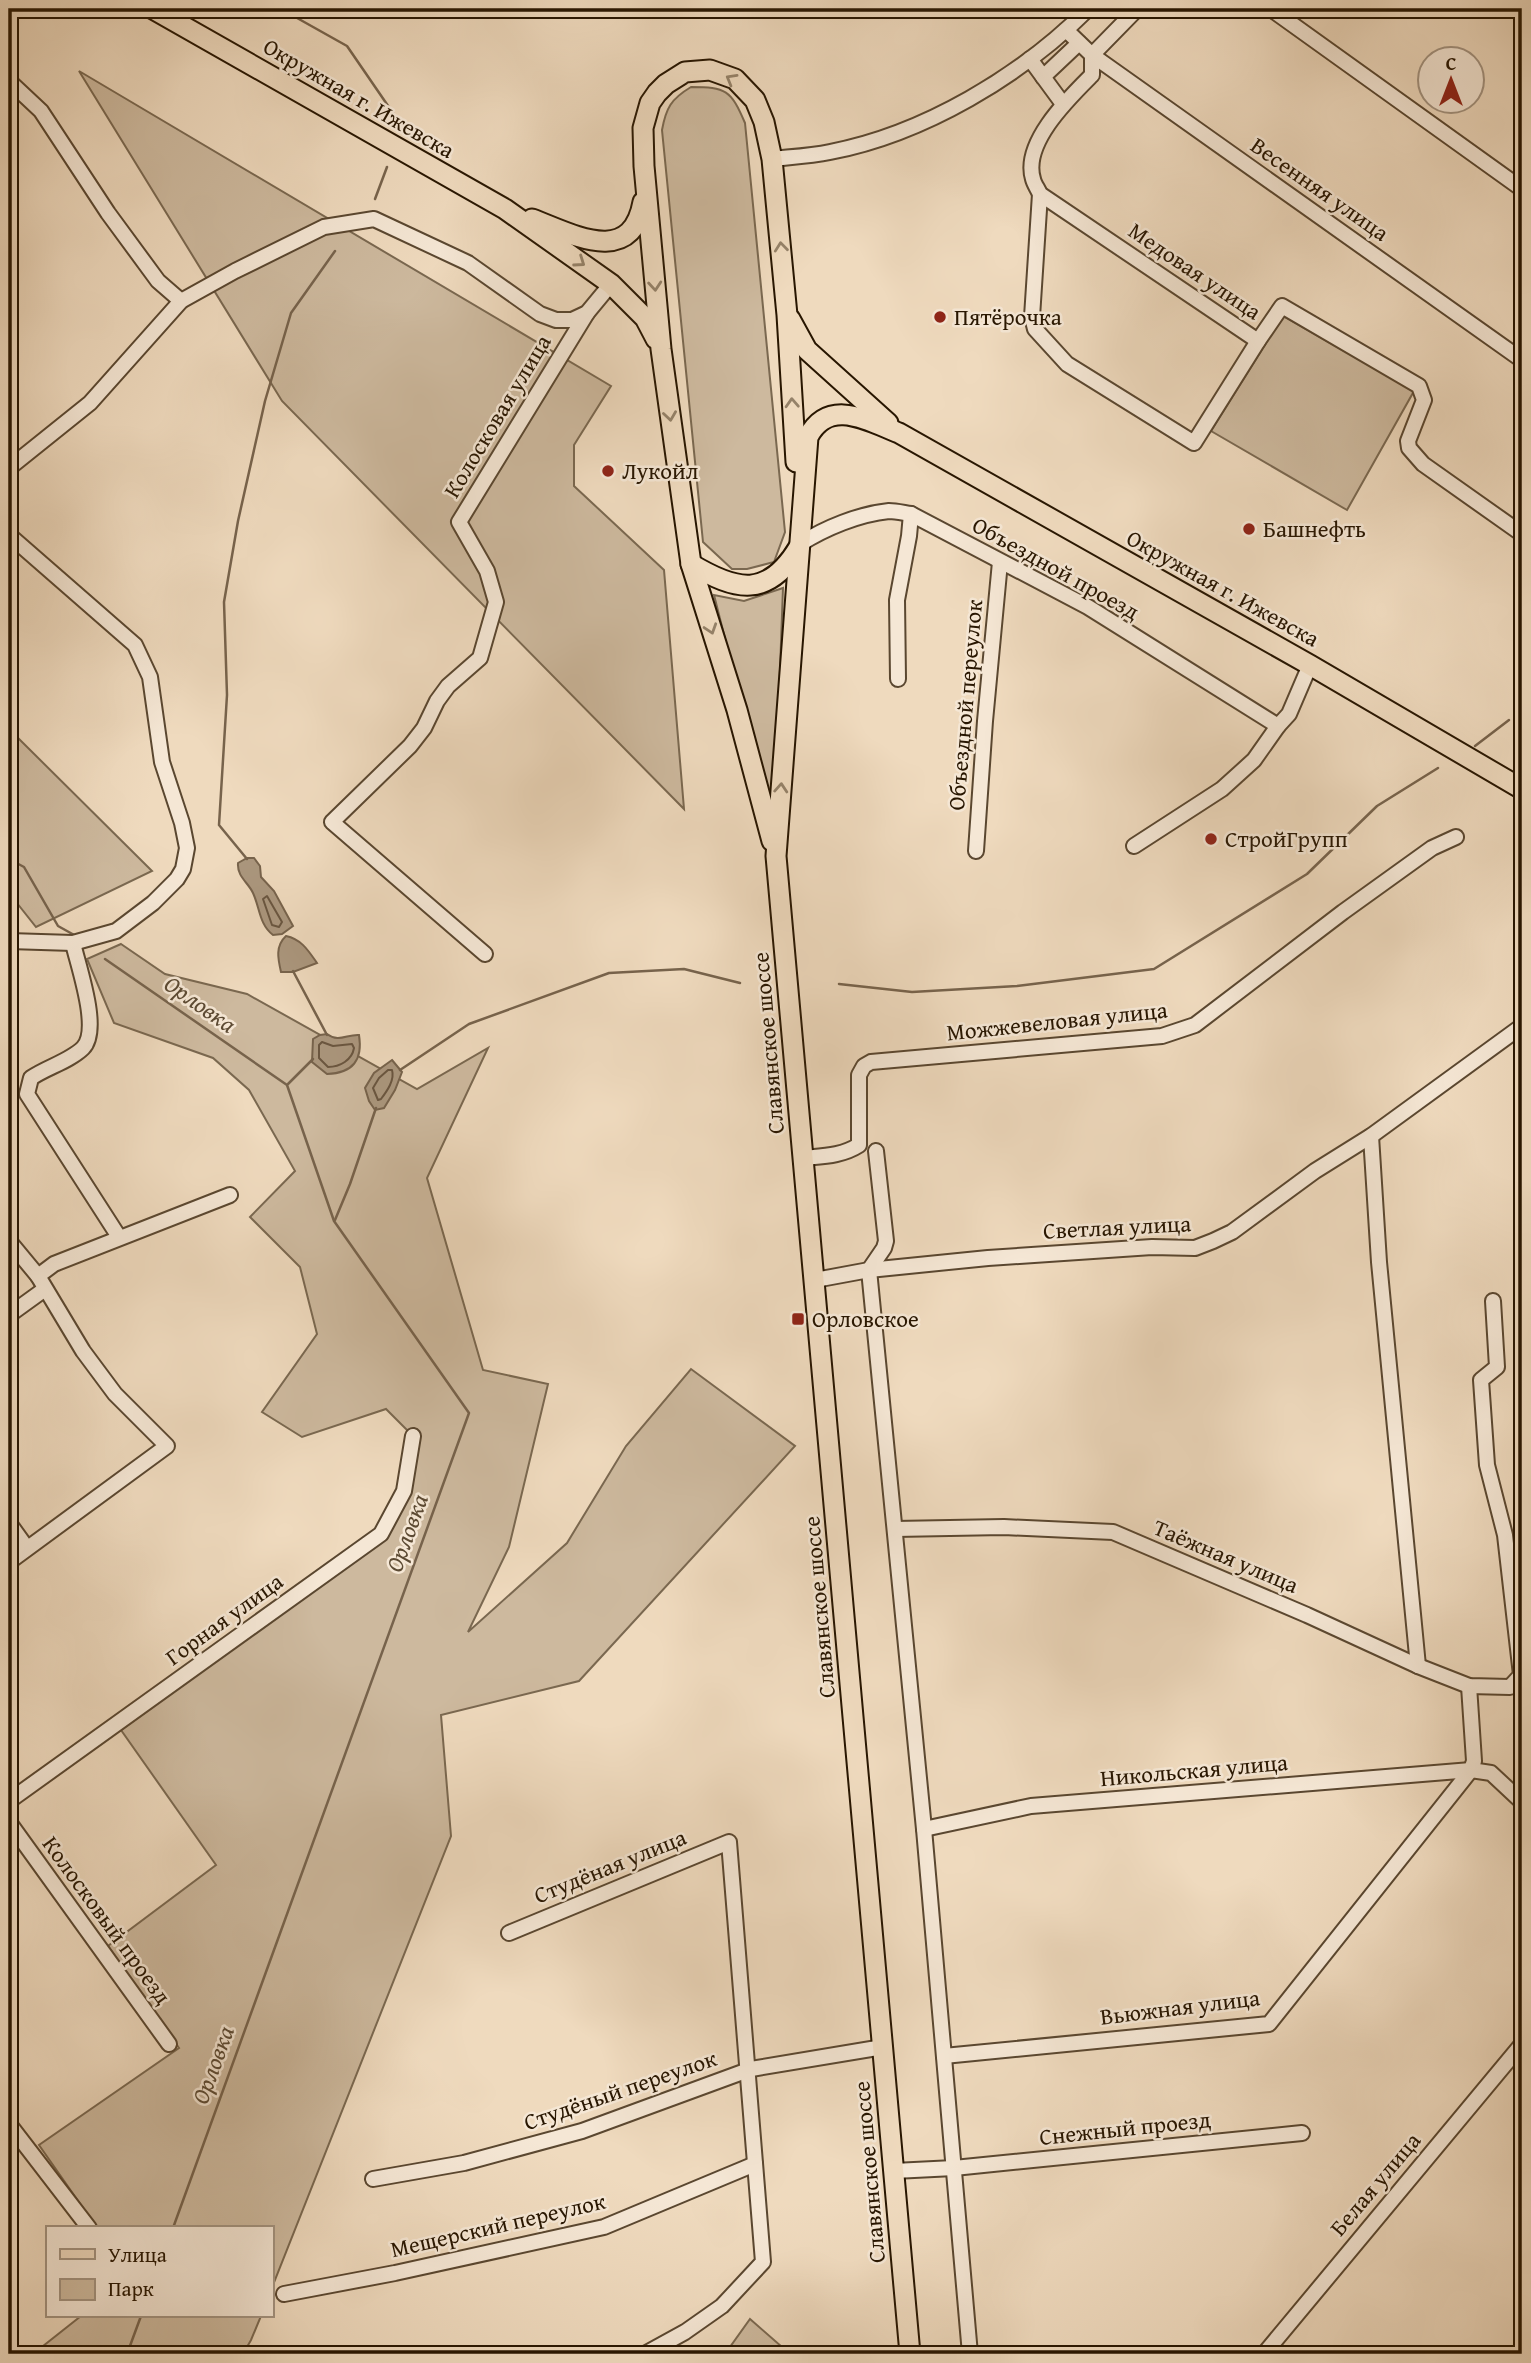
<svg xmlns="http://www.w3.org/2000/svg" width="1531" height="2363" viewBox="0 0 1531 2363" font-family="'Gentium Book Plus',serif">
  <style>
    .green { fill: #cdb99e; stroke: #7a6850; stroke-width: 2 }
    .water { fill: #ab977e; stroke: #77634c; stroke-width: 2 }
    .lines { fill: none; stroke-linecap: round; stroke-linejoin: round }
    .shore { stroke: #6a5640; stroke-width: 2 }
    .stream { stroke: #77634c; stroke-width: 2.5 }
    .minor-casing { stroke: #5a4730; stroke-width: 18 }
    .major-casing { stroke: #281601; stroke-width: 23 }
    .minor { stroke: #f5e7d5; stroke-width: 14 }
    .major { stroke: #efdabe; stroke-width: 19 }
    .oneway { stroke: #958269 }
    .poi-dot { fill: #8f2418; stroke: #f5e7d5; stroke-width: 2.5 }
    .labels { text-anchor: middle; stroke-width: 5; stroke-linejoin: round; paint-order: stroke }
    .street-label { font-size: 23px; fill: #281601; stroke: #f5e7d5 }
    .poi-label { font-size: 23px; fill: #281601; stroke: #f5e7d5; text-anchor: start }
    .water-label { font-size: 24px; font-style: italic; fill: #5c4a33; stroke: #f5e7d5 }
  </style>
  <rect width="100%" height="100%" fill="#efdabe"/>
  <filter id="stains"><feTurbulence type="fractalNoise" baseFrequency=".00286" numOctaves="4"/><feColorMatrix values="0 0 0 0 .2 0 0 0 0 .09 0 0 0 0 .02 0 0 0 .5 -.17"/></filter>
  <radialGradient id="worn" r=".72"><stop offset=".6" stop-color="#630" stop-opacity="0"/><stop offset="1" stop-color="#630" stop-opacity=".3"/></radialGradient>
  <g class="green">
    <path d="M79 71 611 386 574 445V486L664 570 684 809 282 401Z"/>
    <path d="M691 87C726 87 731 90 745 123L785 532 774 562 747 569H732L703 542 662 130C666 108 671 99 691 87Z"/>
    <path d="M1283 316 1414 391 1347 510 1211 431Z"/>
    <path d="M783 588 774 832 714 595 744 601Z"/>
    <path d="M9 729 152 871 36 927 9 893Z"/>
    <path d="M121 944 165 974 247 994 417 1089 488 1048 427 1178 483 1370 548 1384 509 1547 468 1632 567 1543 626 1446 691 1369 795 1446 579 1681 441 1715 451 1836 271 2290V2228H97L39 2145 179 2048 108 1946 216 1865 121 1730 386 1537 413 1436 386 1409 302 1437 262 1412 317 1334 300 1267 250 1217 295 1171 249 1090 213 1058 114 1023 87 959Z"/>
    <path d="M81 2316H261L251 2340 243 2354H33Z"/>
    <path d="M750 2319 790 2354H725Z"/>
  </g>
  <g class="water">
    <path d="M247 858H254L260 866 261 877 274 891 293 926 282 934 273 935C259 924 260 908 253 893 248 882 237 877 238 863Z"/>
    <path d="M286 936C301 939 308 950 317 963L293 972H281C278 959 275 946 286 936Z"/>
    <path d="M327 1034C339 1043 347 1034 359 1035 363 1060 353 1073 327 1074L312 1062 313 1039 320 1035Z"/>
    <path d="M392 1060 402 1072 395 1090 384 1108 375 1110 369 1101 365 1088 374 1073Z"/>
  </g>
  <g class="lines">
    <g class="shore">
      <path d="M267 896 282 922 279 927 272 925 263 899Z"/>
      <path d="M322 1042 333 1046 352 1044 354 1048C352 1060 340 1067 328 1067L319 1058V1045Z"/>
      <path d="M388 1070H392C395 1080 387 1091 381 1099L378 1100 373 1088 379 1078Z"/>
    </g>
    <g class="stream">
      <path d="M281 9 347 46 406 132"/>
      <path d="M375 199 387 167"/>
      <path d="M1475 746 1509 720"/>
      <path d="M9 859 24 867 58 926 76 936"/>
      <path d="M247 859 219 825 227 695 224 602 238 521 265 401 291 313 335 251"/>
      <path d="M105 959 287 1085 334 1221 469 1413 173 2228"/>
      <path d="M293 971 327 1035"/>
      <path d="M839 984 912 992 1017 986 1154 969 1307 874 1377 806 1438 768"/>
      <path d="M400 1070 469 1024 609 973 684 969 740 983"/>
      <path d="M288 1084 313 1059"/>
      <path d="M335 1220 350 1184 376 1108"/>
      <path d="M127 2354 141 2316"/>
    </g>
    <defs>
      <g id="minor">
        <path d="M1271 9 1522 189"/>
        <path d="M1518 9 1522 12"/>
        <path d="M1066 30 1092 55 1522 360"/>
        <path d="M1092 55V75C1069 98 1022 143 1033 179 1034 184 1038 189 1040 194L1258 341 1282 306 1419 386 1424 400 1408 441 1409 448 1423 464 1522 534"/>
        <path d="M1092 55 1137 9"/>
        <path d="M1030 59 1063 104"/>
        <path d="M1043 77 1079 43"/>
        <path d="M9 81 41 111 108 213 158 281 181 301"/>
        <path d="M772 159C791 157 811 156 830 152 924 134 1021 76 1088 9"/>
        <path d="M1040 194 1032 317 1035 329 1067 364 1194 443 1258 341"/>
        <path d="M9 468 90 403 181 301 235 271 324 227 374 219 468 263 540 314 556 320H572L587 313 611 284"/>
        <path d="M9 535 135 645 150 677 162 762 182 823 187 848 183 869 177 879 153 903 116 931 73 943 9 941"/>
        <path d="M800 544C825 528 859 514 889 511 896 511 904 513 911 514L1088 607 1278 726 1254 760 1222 789 1134 846"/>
        <path d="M898 679 897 600 909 536 911 514"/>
        <path d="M1278 726 1289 714 1310 665"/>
        <path d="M976 851 985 721 1000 562"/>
        <path d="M73 943C78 966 101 1030 83 1048 70 1061 47 1067 31 1078L27 1094 119 1237"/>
        <path d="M485 954 332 822 410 746 424 728 437 701 448 686 480 658 496 602 487 571 459 522 587 313"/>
        <path d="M1371 1136 1379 1262 1418 1666"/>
        <path d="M876 1151 886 1241 884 1248 869 1270 924 1829 970 2354"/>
        <path d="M803 1158C823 1156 842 1156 859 1145V1075L864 1066 871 1062 1162 1036 1195 1025 1343 912 1432 848 1456 837"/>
        <path d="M9 1241 38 1276 83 1351 115 1394 167 1446 9 1562"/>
        <path d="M38 1276 54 1264 230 1195"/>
        <path d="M815 1280 869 1270 988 1258 1152 1247 1195 1248 1213 1241 1232 1232 1315 1171 1371 1136 1522 1026"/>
        <path d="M9 1315 45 1289"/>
        <path d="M9 1523 27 1548"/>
        <path d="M895 1529 1004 1527 1113 1532 1307 1615 1418 1666 1469 1686 1510 1687 1521 1675 1505 1535 1487 1465 1481 1380 1497 1367 1493 1301"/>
        <path d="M9 1801 381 1534 404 1491 413 1436"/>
        <path d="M9 1822 169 2044"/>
        <path d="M924 1829 1031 1806 1471 1770 1491 1773 1522 1802"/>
        <path d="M509 1933 729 1842 763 2262 722 2306 685 2332 645 2354"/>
        <path d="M944 2056 1269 2024 1471 1770 1474 1761 1469 1686"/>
        <path d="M9 2124 89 2228"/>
        <path d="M894 2171 954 2168 1302 2133"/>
        <path d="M373 2179 464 2163 582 2131 751 2069 883 2047"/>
        <path d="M284 2294 395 2273 604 2227 755 2164"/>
        <path d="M1264 2354 1522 2044"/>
      </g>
      <g id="major">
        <path d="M153 9 505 209 611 284 645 318 656 339"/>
        <path d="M532 219C572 234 631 268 643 202"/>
        <path d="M790 319 807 350 888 423"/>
        <path d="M691 564C736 591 768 599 799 547"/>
        <path d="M772 841 737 710 691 564 661 349 644 166 643 128 650 103 657 93 666 84 685 72 710 70 735 79 755 100 764 122 772 159 787 315 796 462"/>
        <path d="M910 2354 776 856 808 437C829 397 868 421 899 433L1310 665 1522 789"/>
      </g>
    </defs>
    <use href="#minor" class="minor-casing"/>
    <use href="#major" class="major-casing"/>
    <use href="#minor" class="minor"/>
    <use href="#major" class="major"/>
  </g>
  <defs><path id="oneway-chevron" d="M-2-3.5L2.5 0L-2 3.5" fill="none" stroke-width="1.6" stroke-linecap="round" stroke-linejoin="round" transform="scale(1.75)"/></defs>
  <g class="oneway">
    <use href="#oneway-chevron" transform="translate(731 79) rotate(-150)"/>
    <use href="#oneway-chevron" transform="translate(781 247) rotate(-96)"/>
    <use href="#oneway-chevron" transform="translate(580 262) rotate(35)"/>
    <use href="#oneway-chevron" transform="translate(655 286) rotate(85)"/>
    <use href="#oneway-chevron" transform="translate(792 403) rotate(-93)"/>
    <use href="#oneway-chevron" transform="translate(670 416) rotate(82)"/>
    <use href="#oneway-chevron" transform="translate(711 629) rotate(72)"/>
    <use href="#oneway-chevron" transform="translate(781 788) rotate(-86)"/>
  </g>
  <g class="poi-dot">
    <circle cx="940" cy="317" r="7"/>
    <circle cx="608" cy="471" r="7"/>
    <circle cx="1249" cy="529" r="7"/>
    <circle cx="1211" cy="839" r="7"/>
    <rect x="791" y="1312" width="14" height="14" rx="3.5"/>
  </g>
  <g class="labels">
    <g class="street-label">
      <text transform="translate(359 98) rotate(30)" y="8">Окружная г. Ижевска</text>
      <text transform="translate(1320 189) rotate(35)" y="8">Весенняя улица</text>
      <text transform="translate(1195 271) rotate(34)" y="8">Медовая улица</text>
      <text transform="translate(497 416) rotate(-59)" y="8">Колосковая улица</text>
      <text transform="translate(1056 568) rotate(29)" y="8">Объездной проезд</text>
      <text transform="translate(1223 588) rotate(29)" y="8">Окружная г. Ижевска</text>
      <text transform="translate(965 705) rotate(-85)" y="8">Объездной переулок</text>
      <text transform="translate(1057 1021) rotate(-6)" y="8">Можжевеловая улица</text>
      <text transform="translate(768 1043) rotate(-95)" y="8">Славянское шоссе</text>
      <text transform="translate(1117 1227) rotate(-3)" y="8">Светлая улица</text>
      <text transform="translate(1226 1556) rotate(23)" y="8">Таёжная улица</text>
      <text transform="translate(819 1607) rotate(-95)" y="8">Славянское шоссе</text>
      <text transform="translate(224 1619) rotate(-36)" y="8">Горная улица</text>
      <text transform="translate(1194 1770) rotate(-5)" y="8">Никольская улица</text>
      <text transform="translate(610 1866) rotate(-22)" y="8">Студёная улица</text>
      <text transform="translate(107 1920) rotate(54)" y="8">Колосковый проезд</text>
      <text transform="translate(1180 2007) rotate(-7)" y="8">Вьюжная улица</text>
      <text transform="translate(620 2090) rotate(-19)" y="8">Студёный переулок</text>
      <text transform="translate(1125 2128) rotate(-6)" y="8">Снежный проезд</text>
      <text transform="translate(869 2172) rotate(-95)" y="8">Славянское шоссе</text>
      <text transform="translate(1375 2184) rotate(-50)" y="8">Белая улица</text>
      <text transform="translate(498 2225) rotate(-13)" y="8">Мещерский переулок</text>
    </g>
    <g class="poi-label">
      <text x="954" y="325">Пятёрочка</text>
      <text x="622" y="479">Лукойл</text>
      <text x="1263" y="537">Башнефть</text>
      <text x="1225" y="847">СтройГрупп</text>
      <text x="812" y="1327">Орловское</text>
    </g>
    <g class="water-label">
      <text transform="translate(200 1004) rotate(35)" y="8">Орловка</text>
      <text transform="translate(407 1533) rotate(-70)" y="8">Орловка</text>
      <text transform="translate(213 2065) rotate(-70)" y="8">Орловка</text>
    </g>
  </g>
  <rect width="1531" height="2363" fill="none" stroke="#efdabe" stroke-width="35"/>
  <rect x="10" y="10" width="1510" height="2342" fill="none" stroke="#281601" stroke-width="3.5"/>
  <rect x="18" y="18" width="1496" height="2328" fill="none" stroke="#281601" stroke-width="2"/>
  <rect x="46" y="2226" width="228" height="91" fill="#f5e7d5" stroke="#a39380" stroke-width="2"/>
  <rect x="60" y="2249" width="35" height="10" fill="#efdabe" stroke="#a39380" stroke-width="2"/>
  <text x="108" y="2262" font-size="21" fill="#281601">Улица</text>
  <rect x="60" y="2279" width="35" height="21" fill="#cdb99e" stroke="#a39380" stroke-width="2"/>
  <text x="108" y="2296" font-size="21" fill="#281601">Парк</text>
  <g transform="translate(1451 80)"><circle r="33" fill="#f5e7d5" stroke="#a39380" stroke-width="2"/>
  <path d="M0-5L12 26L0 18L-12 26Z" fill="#8f2418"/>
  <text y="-10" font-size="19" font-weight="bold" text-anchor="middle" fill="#281601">С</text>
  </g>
  <rect width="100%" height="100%" filter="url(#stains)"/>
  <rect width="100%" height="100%" fill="url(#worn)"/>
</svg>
